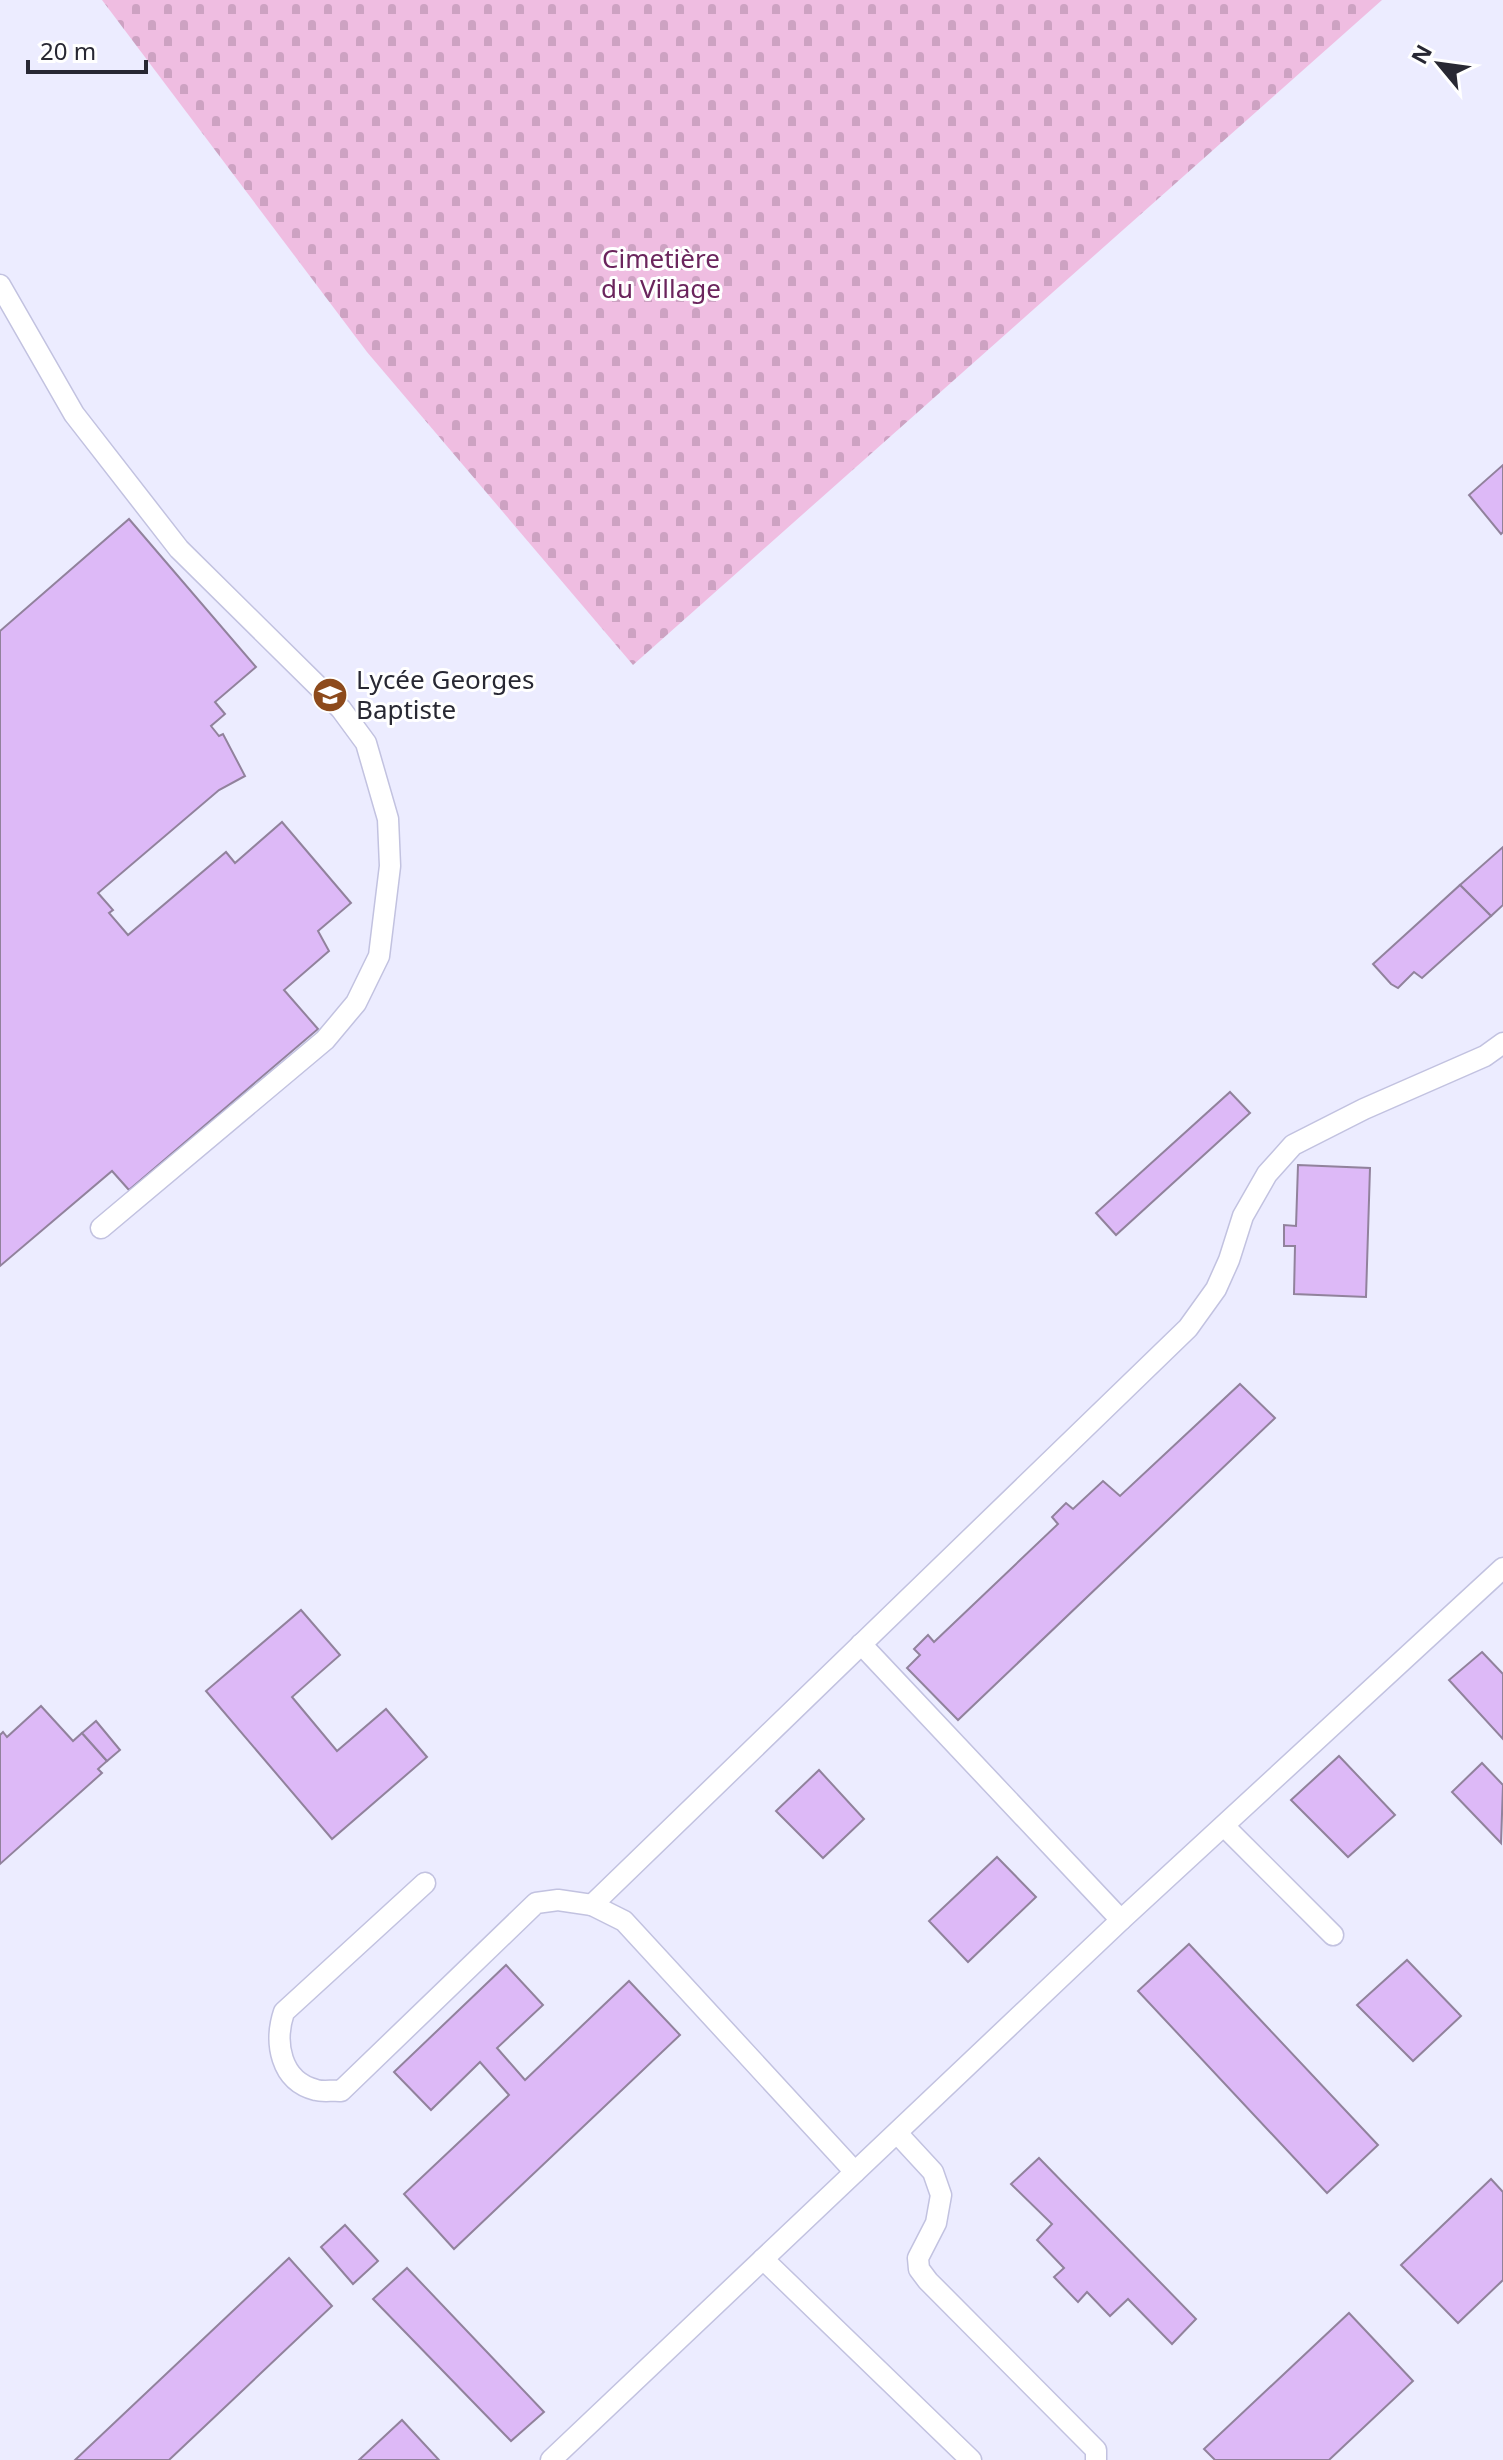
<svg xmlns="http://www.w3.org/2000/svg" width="1503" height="2460" viewBox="0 0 1503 2460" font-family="'Noto Sans',sans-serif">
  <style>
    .cemetery { fill: url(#cemetery-stones) }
    .building { fill: #ddb9f7; stroke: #91829c; stroke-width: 2 }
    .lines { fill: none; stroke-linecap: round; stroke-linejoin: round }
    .service-casing { stroke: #c2c2e0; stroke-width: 23 }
    .service { stroke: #fff; stroke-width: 20 }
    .labels { text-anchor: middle; stroke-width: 6; stroke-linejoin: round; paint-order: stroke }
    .park-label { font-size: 26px; fill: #6b255d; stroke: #fff }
    .poi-label { font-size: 26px; fill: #282833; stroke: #fff; text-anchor: start }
  </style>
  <defs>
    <pattern id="cemetery-stones" width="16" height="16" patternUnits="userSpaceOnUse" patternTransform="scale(2)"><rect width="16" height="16" fill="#efbde1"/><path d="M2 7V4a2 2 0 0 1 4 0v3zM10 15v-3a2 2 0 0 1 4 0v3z" fill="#cda2c2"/></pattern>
  </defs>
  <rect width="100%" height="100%" fill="#ececff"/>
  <path class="cemetery" d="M102 0H1382L633 665 367 352Z"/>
  <g class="building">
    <path d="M1503 465V532L1501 534 1469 495Z"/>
    <path d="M129 519 256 667 215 702 225 714 211 726 219 736 223 734 245 776 219 790 98 893 113 910 109 913 128 935 226 852 235 863 282 822 351 903 318 931 329 951 284 990 318 1029 129 1190 112 1171 0 1266V631Z"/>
    <path d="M1503 847V905L1491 916 1460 885Z"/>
    <path d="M1460 885 1491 916 1422 978 1414 972 1398 988 1391 984 1373 964Z"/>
    <path d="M1230 1092 1250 1113 1116 1235 1096 1213Z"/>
    <path d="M1298 1165 1370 1168 1366 1297 1294 1294 1295 1246H1284V1225L1296 1226Z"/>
    <path d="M1240 1384 1275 1418 958 1720 907 1668 920 1655 914 1649 928 1635 934 1642 1058 1524 1052 1517 1066 1503 1073 1509 1103 1481 1120 1496Z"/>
    <path d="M301 1610 340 1655 292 1697 337 1751 386 1709 427 1757 332 1839 206 1691Z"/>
    <path d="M1482 1652 1503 1674V1739L1449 1680Z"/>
    <path d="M41 1706 73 1741 82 1733 107 1761 98 1769 102 1773 0 1864V1735L3 1732 7 1737Z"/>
    <path d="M96 1721 120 1750 107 1761 82 1733Z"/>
    <path d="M1339 1756 1395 1815 1348 1857 1291 1800Z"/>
    <path d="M1482 1763 1503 1785 1501 1843 1452 1792Z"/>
    <path d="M819 1770 864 1819 823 1858 776 1811Z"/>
    <path d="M997 1857 1036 1897 968 1962 929 1921Z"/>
    <path d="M1189 1944 1378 2145 1327 2193 1138 1991Z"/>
    <path d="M1407 1960 1461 2016 1413 2061 1357 2005Z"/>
    <path d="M506 1965 543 2005 497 2048 525 2080 629 1981 680 2035 454 2249 404 2194 509 2095 480 2062 431 2110 394 2072Z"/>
    <path d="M1039 2158 1196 2319 1172 2344 1128 2299 1110 2316 1087 2292 1078 2302 1054 2277 1064 2268 1037 2240 1052 2224 1011 2184Z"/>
    <path d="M1491 2179 1503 2192V2280L1458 2323 1401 2265Z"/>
    <path d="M345 2225 378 2261 353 2284 321 2247Z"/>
    <path d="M289 2258 332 2306 169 2460H75Z"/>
    <path d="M407 2268 544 2412 511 2441 373 2299Z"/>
    <path d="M1349 2313 1413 2381 1329 2460H1215L1204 2449Z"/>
    <path d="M402 2420 439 2460H359Z"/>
  </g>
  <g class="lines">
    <defs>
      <g id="service">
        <path d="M0 285 74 414 179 549 341 709 366 743 388 819 390 866 379 956 356 1003 325 1040 101 1228"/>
        <path d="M861 1644 1121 1920"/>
        <path d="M1224 1826 1333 1935"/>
        <path d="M425 1883 284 2012C274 2042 280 2081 316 2090 323 2092 333 2090 341 2091L536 1903 558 1900 592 1905"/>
        <path d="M897 2133 933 2172 941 2195 936 2223 918 2258 919 2269 928 2281 1096 2450V2460"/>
        <path d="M855 2172 624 1921 592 1905 1188 1328 1216 1289 1229 1260 1243 1216 1267 1174 1293 1145 1364 1109 1485 1056 1503 1043"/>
        <path d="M763 2259 971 2460"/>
        <path d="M551 2460 1121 1920 1503 1568"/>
      </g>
    </defs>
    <use href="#service" class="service-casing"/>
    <use href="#service" class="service"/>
  </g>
  <defs>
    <symbol id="school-disc" viewBox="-11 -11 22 22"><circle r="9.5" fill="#8d4a1c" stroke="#fff"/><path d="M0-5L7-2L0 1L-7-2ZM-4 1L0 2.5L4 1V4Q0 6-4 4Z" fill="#fff"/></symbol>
  </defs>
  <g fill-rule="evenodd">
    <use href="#school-disc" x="310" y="675" width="40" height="40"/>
  </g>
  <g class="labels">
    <g class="park-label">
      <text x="661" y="268">Cimetière<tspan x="661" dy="30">du Village</tspan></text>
    </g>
    <g class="poi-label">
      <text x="356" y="689">Lycée Georges<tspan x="356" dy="30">Baptiste</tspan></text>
    </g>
  </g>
  <g transform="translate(1439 64) rotate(299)" stroke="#ffffff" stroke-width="6" paint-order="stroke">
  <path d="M0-6L14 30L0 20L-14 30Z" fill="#282833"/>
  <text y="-12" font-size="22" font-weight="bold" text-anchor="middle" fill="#282833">N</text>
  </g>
  <path d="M28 60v12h118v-12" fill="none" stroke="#282833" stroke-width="4"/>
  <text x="40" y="60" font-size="24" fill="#282833" stroke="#ffffff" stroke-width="6" paint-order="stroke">20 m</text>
</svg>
